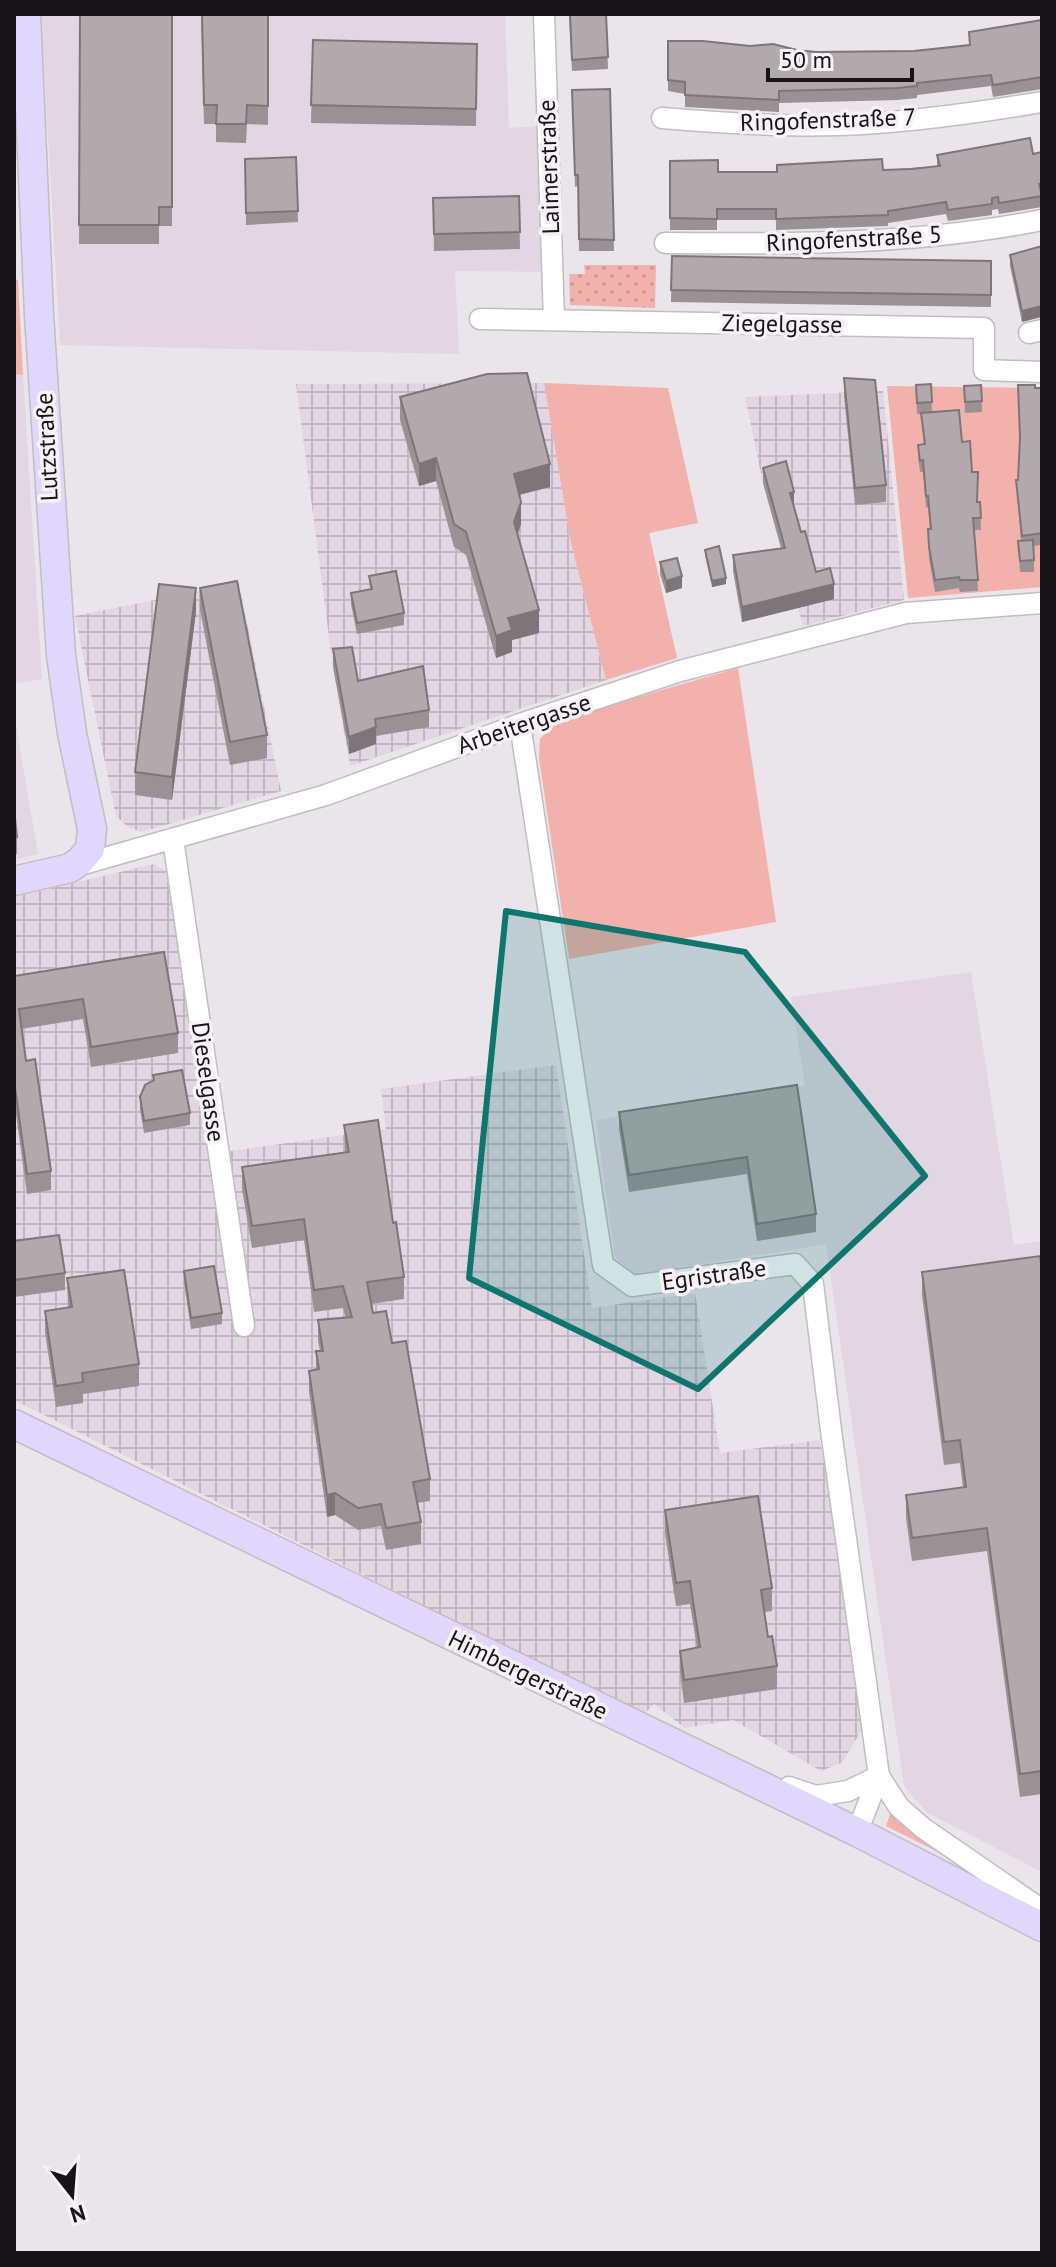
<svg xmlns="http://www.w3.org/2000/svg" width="1056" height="2267" viewBox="0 0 1056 2267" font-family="'PT Sans',sans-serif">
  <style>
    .built { fill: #e2d6e3 }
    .industrial { fill: url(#industrial-grid) }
    .green { fill: #f2b1ab }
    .park { fill: url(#park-dots) }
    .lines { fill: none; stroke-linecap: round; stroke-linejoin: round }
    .street-casing { stroke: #c2bcc3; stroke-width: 23 }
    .secondary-casing { stroke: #c2bcc3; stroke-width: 31 }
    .street { stroke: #fff; stroke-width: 20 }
    .secondary { stroke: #e0d7fc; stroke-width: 28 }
    .wall { fill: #999194 }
    .shaded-wall { fill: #7d7678 }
    .building { fill: #b2a9ac; stroke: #7d7678; stroke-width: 2 }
    .marked { fill: #0f766e; fill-opacity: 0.2; stroke: #0f766e; stroke-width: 6; stroke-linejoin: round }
    .labels { text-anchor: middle; stroke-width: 7; stroke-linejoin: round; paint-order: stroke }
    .street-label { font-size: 24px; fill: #171417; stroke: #f8f1f8 }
  </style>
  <defs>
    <pattern id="industrial-grid" width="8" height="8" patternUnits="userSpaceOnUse" patternTransform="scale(2)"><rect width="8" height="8" fill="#e2d6e3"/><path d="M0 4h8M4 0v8" fill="none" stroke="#c1b7c2"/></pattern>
    <pattern id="park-dots" width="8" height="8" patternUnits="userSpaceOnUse" patternTransform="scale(2)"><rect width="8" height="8" fill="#f2b1ab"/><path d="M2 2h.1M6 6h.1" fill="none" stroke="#cf9792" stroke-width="1.8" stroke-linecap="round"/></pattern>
  </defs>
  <rect width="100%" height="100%" fill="#eae4eb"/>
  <g class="built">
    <path d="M41 14H505L509 128 539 126 544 272 455 271 459 354 60 345Z"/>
    <path d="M14 374 23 375 42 679 14 684Z"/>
    <path d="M14 713 38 854 14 860Z"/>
    <path d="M971 972 1014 1245 1042 1241V1872L926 1812 904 1786 826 1244 635 1275 615 1258 596 1120 805 1086 791 997Z"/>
  </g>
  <g class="industrial">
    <path d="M544 383 571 543 606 680 350 766 333 667 296 384Z"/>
    <path d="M883 391 904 600 803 626 763 483 745 397Z"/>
    <path d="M239 583 281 791 142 832 128 827 116 816 75 616Z"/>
    <path d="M154 864 166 871 210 1154 386 1129 381 1089 556 1065 592 1308 695 1293 720 1453 820 1440 866 1722 843 1762 821 1771 733 1720 685 1728 654 1704 643 1715 14 1400V897Z"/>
  </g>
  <g class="green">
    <path d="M14 279 18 280 23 375 14 374Z"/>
    <path d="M544 383 668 388 698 523 649 533 677 658 606 680 571 543Z"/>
    <path d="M887 386 1042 388V587L908 598Z"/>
    <path d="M738 668 776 922 569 959 539 758 540 739 553 725 610 705Z"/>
    <path d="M891 1811 944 1851 942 1854 886 1826Z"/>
  </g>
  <path class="park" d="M584 265H656L655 308 570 305 569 274H585Z"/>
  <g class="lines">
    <defs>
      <g id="street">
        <path d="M544 14 554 320"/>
        <path d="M662 118C721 123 781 127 840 125 907 123 976 113 1042 102"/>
        <path d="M665 243C791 244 917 245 1042 220"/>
        <path d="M480 319 984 328V370L1042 372"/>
        <path d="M1029 333 1042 330"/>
        <path d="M520 724 603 1265 632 1286 795 1264 813 1284 832 1438 879 1776 857 1832"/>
        <path d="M173 839 244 1326"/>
        <path d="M73 867 326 795 520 724 680 671 906 613 1042 603"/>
        <path d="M789 1787 816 1796 848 1791 879 1776 899 1807 923 1828 1042 1910"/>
      </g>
      <g id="secondary">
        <path d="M14 881 70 868 80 861 90 849 92 829 72 733 61 655 39 315 26 14"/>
        <path d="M14 1424 857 1832 1042 1927"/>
      </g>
    </defs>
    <use href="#street" class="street-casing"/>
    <use href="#secondary" class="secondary-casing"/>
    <use href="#street" class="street"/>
    <use href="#secondary" class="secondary"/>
  </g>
  <g class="wall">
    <path d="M80 14H172V226H159V244H79Z"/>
    <path d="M201 14H268V125L247 124 246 143 216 142V124H204Z"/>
    <path d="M569 14H606L608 69 572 71Z"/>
    <path d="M1042 20V89L993 97 991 86 917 95V98L897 100 779 103V112L685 107V94L668 91V41L816 52 914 51 969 46V32Z"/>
    <path d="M313 40 477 44 476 126 311 123Z"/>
    <path d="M610 89 614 251H579L578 186 575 187 572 90Z"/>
    <path d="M1042 152V207L999 214 998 209 992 210V215L948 221 946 214 888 223V226L776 230V220H717V230H670V161L718 172 883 170 937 166V155L1033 154Z"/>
    <path d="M296 157 298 222 246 225 245 159Z"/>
    <path d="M519 196 520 249 434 251 433 198Z"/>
    <path d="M1042 246V317L1022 322 1010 266V255Z"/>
    <path d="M672 256 991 261V307L671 302Z"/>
    <path d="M844 378 886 485V502L855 505 844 396Z"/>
    <path d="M931 384 932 412 962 442 972 472 977 502H980L981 530H974L978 591 960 592 959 588 935 592 929 559 928 529H930L928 507 926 508 923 472H920L918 456V445L924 444 921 414H917L916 385Z"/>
    <path d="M981 385 982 412 965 413 964 386Z"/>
    <path d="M1035 388H1042V545L1034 546V572H1020L1018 541 1021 540 1016 480H1018Z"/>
    <path d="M400 397 550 487 519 495 521 524 518 534 539 633 512 640V652L496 658 466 555 454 547 436 481 419 486 400 420Z"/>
    <path d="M763 468 794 508 801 532 816 572 834 599 742 622 733 571V555L781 548 763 483Z"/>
    <path d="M705 550 726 584 712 587 705 555Z"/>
    <path d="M660 562 682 588 666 593 660 574Z"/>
    <path d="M369 576 404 613V625L357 634 351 604V593L370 589Z"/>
    <path d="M200 588 267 735V758L230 765 200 610Z"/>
    <path d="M196 611 172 800 135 795V772Z"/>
    <path d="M333 649 358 681 429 710V727L376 736V744L349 754 333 667Z"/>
    <path d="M14 809 17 837V854H14Z"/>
    <path d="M164 952 178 1033V1053L91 1067 83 1019 21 1029 26 1061 51 1171V1190L27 1194 14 1100V976Z"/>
    <path d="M153 1075 190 1113V1125L144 1133 140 1109V1097L153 1081Z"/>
    <path d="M797 1085 816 1214V1232L757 1241 747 1174 629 1192 619 1129V1112Z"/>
    <path d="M344 1125 393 1223 404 1277V1299L371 1304 373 1313 392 1343 430 1479V1501L417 1503 421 1522V1544L386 1550 381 1526 358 1530 335 1515 327 1517 309 1392V1371L316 1370V1351H320L318 1341V1320L346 1318 343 1308 314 1312 304 1240 252 1248 242 1189V1167L345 1152Z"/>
    <path d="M14 1241 65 1273V1290L14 1297Z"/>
    <path d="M1042 1270V1794L1020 1797 987 1551 912 1561 906 1518V1495L963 1488 960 1463 944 1465 922 1295V1272Z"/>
    <path d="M184 1271 222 1313V1324L191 1329 184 1283Z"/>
    <path d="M67 1278 139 1364V1386L83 1394V1403L56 1407 45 1332V1311L68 1307Z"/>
    <path d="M665 1510 772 1588V1611L764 1612 768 1637 777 1666V1689L684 1703 680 1673V1651L697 1648 690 1604 676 1606 665 1533Z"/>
  </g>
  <g class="shaded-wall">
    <path d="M1040 306V317L1022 322V311Z"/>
    <path d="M436 458V481L419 486V464Z"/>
    <path d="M550 464V487L514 496V474Z"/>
    <path d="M794 492V507L790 493Z"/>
    <path d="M521 502V524L514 544V522Z"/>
    <path d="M682 576V588L666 593V581Z"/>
    <path d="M726 578V584L712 587V581Z"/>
    <path d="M834 584V599L742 622V607Z"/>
    <path d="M196 588V611L172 800V777Z"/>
    <path d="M539 610V633L512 640V652L496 658V636L508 618Z"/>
    <path d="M376 727V744L349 754V737Z"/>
    <path d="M335 1493V1515L327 1517V1495Z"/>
  </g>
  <g class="building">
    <path d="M80 14H172V207H159V225H79Z"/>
    <path d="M202 14H268V106L247 105 246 124H216L217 105H204Z"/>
    <path d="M570 14H606L608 57 572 60Z"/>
    <path d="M1042 20V77L993 85 991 75 917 83V86L897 88 779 91V100L685 95V82L668 80V41H703L750 46 773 44 797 50 816 52 914 51 970 45 969 32Z"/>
    <path d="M313 40 477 44 476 109 311 105Z"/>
    <path d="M610 89 614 240 579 239 578 175H575L572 90Z"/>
    <path d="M1030 138 1033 154 1042 152V183L1039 184 1042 196 999 203 998 197 992 198V204L948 210 946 202 888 211V215L776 219V209H717V219L670 218V161L718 160V172H777V165L882 159 883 170 912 169 940 166 937 155Z"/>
    <path d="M296 157 298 211 246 213 245 159Z"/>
    <path d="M519 196 520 232 434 234 433 198Z"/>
    <path d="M1042 246V306L1022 311 1010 255Z"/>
    <path d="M672 256 991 261V295L671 290Z"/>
    <path d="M527 373 550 464 514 474 521 502 514 522 539 610 508 618 512 630 496 636 466 532 454 524 436 458 419 464 400 397 487 374Z"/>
    <path d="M844 378 875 380 886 485 855 488Z"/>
    <path d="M931 384 932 402 917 403 916 385Z"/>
    <path d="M981 385 982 401 965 402 964 386Z"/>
    <path d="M1018 385H1035V388H1042V533L1022 536 1016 480H1018L1020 437Z"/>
    <path d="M959 410 962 442 970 441 972 472H978L977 502H980L981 518H973L978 580H960L959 577 935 580 929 547 928 529H931L928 496H926L923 460 920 461 918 445 925 444 921 413Z"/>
    <path d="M786 461 794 492 790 493 801 532 805 531 816 572 830 568 834 584 742 607 733 555 785 548 763 468Z"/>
    <path d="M1033 540 1034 560 1020 561 1018 541Z"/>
    <path d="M719 546 726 578 712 581 705 550Z"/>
    <path d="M677 558 682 576 666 581 660 562Z"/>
    <path d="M396 571 404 613 357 623 351 593 372 589 369 576Z"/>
    <path d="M237 581 267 735 230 742 200 588Z"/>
    <path d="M159 584 196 588 172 777 135 772Z"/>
    <path d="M352 647 358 681 423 666 429 710 375 719 376 727 349 737 333 649Z"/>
    <path d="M14 809 17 837H14Z"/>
    <path d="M164 952 178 1033 91 1047 83 999 19 1009 26 1061 35 1059 51 1171 27 1174 14 1080V976Z"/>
    <path d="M182 1070 190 1113 144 1121 140 1097 145 1085 154 1080 153 1075Z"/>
    <path d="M797 1085 816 1214 757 1224 747 1157 629 1175 619 1112Z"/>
    <path d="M378 1120 393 1223 396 1222 404 1277 367 1282 373 1313 386 1311 392 1343 406 1341 430 1479 413 1482 421 1522 386 1528 381 1504 358 1508 335 1493 327 1495 309 1371 319 1369 316 1351H323L318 1320 352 1317 343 1286 314 1290 304 1219 252 1226 242 1167 349 1152 344 1125Z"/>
    <path d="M59 1235 65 1273 14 1280V1241Z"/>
    <path d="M1040 1256 1042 1270V1771L1020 1774 987 1528 912 1538 906 1495 966 1487 960 1440 944 1442 922 1272Z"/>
    <path d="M214 1266 222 1313 191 1318 184 1271Z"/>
    <path d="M124 1270 139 1364 82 1373 83 1382 56 1386 45 1311 72 1307 67 1278Z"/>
    <path d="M758 1496 772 1588 761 1590 768 1637 772 1636 777 1666 684 1680 680 1651 700 1647 690 1581 676 1583 665 1510Z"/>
  </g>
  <path class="marked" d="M506 911 745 952 925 1176 698 1389 469 1278Z"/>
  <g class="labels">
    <g class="street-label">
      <text transform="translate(828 120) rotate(-2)" y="8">Ringofenstraße 7</text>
      <text transform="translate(549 167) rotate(-92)" y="8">Laimerstraße</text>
      <text transform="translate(854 239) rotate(-3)" y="8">Ringofenstraße 5</text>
      <text transform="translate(782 324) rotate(1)" y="8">Ziegelgasse</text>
      <text transform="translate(47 447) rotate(-93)" y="8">Lutzstraße</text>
      <text transform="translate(524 724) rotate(-19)" y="8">Arbeitergasse</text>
      <text transform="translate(208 1082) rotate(82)" y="8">Dieselgasse</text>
      <text transform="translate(714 1275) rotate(-8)" y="8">Egristraße</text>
      <text transform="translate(528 1675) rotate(26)" y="8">Himbergerstraße</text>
    </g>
  </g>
  <rect width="1056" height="2267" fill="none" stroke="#171417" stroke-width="32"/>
  <g transform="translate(72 2195) rotate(163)" stroke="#f8f1f8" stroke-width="6" paint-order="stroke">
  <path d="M0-6L14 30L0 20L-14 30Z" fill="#171417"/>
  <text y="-12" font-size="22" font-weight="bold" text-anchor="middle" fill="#171417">N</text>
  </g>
  <path d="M768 68v12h144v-12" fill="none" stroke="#171417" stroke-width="4"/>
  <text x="780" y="68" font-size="24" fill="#171417" stroke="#f8f1f8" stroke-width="6" paint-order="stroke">50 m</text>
</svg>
